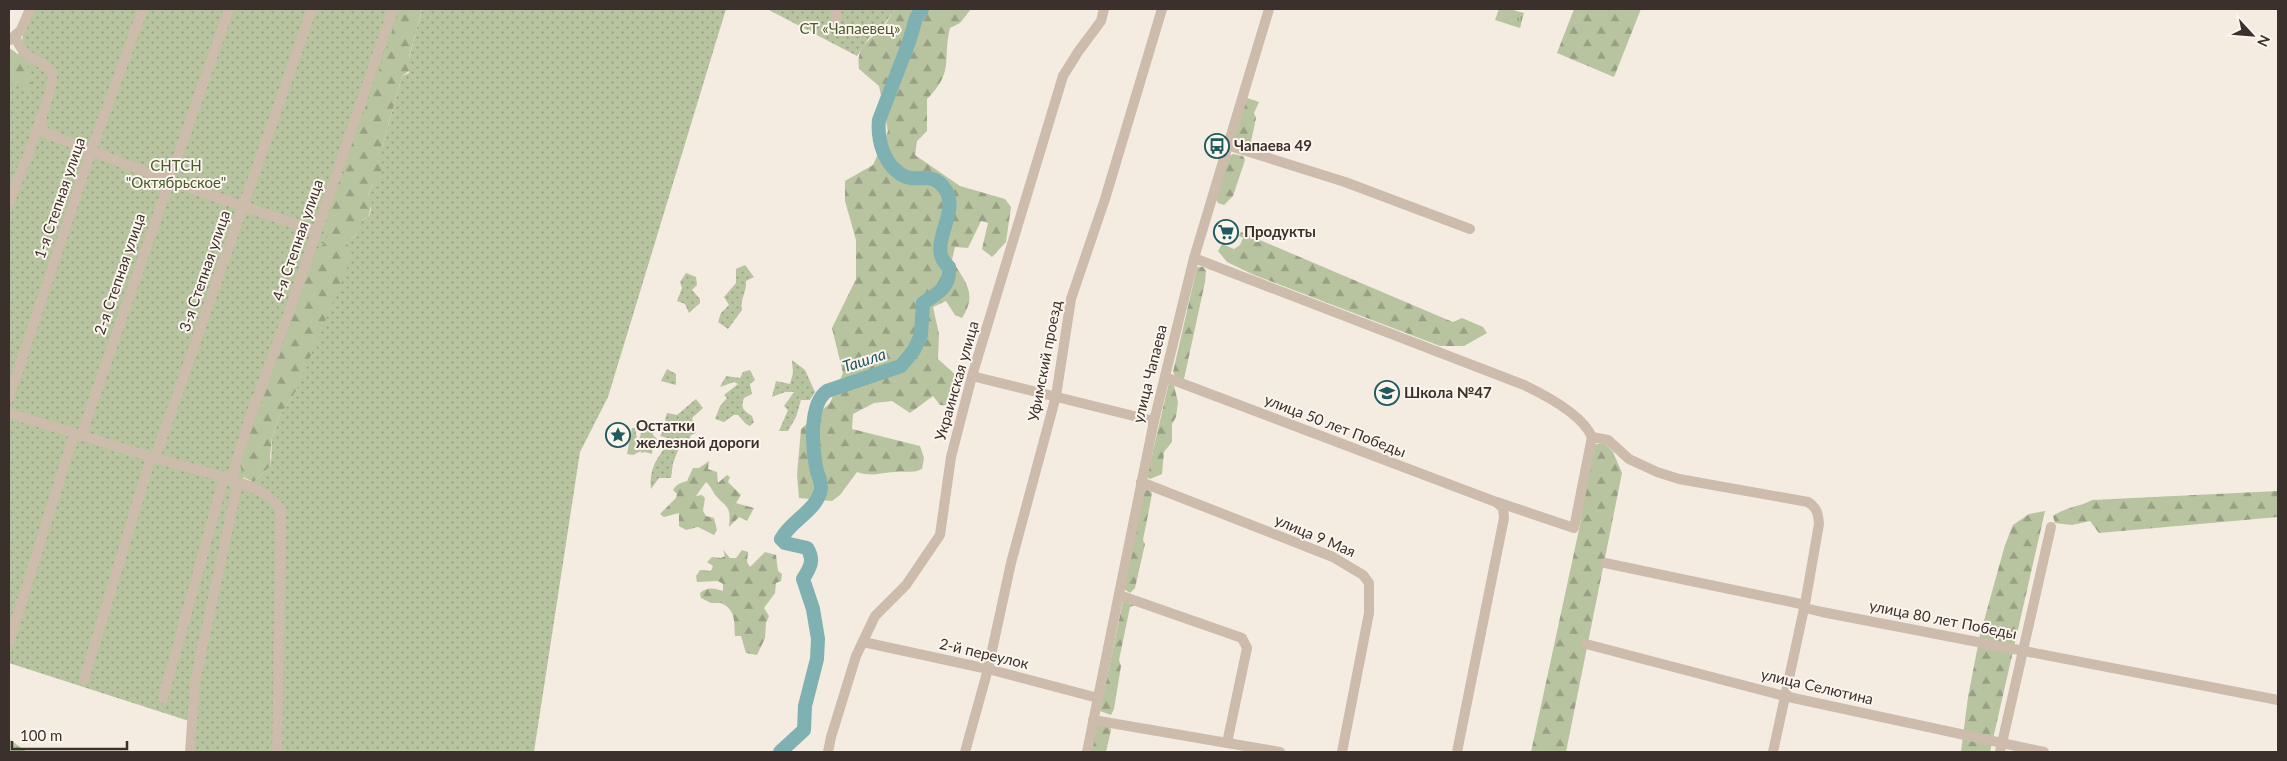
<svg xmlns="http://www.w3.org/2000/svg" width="2287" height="761" viewBox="0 0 2287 761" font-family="Lato,sans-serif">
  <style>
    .grass { fill: url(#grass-dots) }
    .forest { fill: url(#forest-firs) }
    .park { fill: url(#park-tufts) }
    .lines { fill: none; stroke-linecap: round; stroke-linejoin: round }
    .river { stroke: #7fb0b2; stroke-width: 14 }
    .minor { stroke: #cdbbac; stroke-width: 10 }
    .labels { text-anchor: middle; stroke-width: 4; stroke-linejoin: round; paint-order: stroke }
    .park-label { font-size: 15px; fill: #4a5a2e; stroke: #fbf5ee }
    .poi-label { font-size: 15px; font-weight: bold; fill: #3b302b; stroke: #fbf5ee; text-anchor: start }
    .street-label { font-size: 15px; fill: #3b302b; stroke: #fbf5ee }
    .water-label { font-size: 16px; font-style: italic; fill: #1f5a5e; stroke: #fbf5ee }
  </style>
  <defs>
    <pattern id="grass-dots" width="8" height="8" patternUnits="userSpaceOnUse" patternTransform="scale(1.25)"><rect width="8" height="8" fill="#b8c4a0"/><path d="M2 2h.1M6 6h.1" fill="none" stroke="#97a083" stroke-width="1.8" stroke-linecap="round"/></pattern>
    <pattern id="forest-firs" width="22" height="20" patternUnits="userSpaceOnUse" patternTransform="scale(1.25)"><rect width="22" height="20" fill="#b8c4a0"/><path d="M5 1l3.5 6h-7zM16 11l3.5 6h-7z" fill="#97a083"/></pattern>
    <pattern id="park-tufts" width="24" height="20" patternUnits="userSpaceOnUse" patternTransform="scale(1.25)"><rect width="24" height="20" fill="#b8c4a0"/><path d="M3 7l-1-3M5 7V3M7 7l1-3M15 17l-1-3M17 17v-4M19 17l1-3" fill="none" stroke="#97a083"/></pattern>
  </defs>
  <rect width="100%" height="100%" fill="#f4ebe1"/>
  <g class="grass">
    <path d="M33 9H402L338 214 243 479 254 482 271 465 272 437 279 417 296 391 346 243 356 235 361 220 368 218C372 210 372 203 368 195L380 167 382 148 402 76 409 73V58L422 9H726L608 397 580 452 534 752H188L189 721 9 663V79L22 44 23 31Z"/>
    <path d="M767 9H895L883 26 868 39 857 56Z"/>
    <path d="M745 265 754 277 746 281C747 292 740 298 742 310L728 329 718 322 721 313 729 305 724 297 736 283V269Z"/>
    <path d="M686 273 696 277 697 285 692 290 700 299V303L689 313 685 304 677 301 682 288 680 282Z"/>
    <path d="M792 360 805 370 815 392 810 400H801L796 417 788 431H779L788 410 784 406 794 392H785L772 397 776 381 790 384 793 373Z"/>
    <path d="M667 369 676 374V385L661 381Z"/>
    <path d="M750 370 755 380 750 384 752 394 744 398C740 408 744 411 752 416L754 422 750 426 746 424 738 415H734L724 422 715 419 720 406 727 398 724 395 738 384 734 382 720 387 726 376 740 378 743 372Z"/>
    <path d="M696 399 703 408 692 418 696 433 691 435 685 449 679 448 673 463 671 478H659L651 489C649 465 659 457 671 439L660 436 667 424 665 419 667 413 677 415Z"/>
    <path d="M9 739 27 752H9Z"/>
  </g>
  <g class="forest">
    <path d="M400 9H422L409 57 413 68 402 76 382 148V178L373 183 368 195 372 202 368 218 361 220C362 231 355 236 346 243L351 249V259L296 391 279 417 272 437 270 457 271 465 254 482 243 477 240 463 250 424 260 410 271 373 278 360 314 251 324 244 328 236 324 227C326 216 328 198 334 188 340 178 348 179 344 165L391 39 393 27 396 22Z"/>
    <path d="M895 9H971L960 23 950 28C942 60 955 71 927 99V131L917 141 915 155 960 186 1005 199 1011 207 1006 242 992 257 982 249 988 223 981 221 968 248 955 247 952 260C965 282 978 293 962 318L955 315 946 301 933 307 939 334 938 359 958 377 953 406 940 405 933 396 910 413 892 401 874 403 853 414 852 429 920 446 924 458 922 469C912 474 905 470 894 472 878 473 873 477 857 472L840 495 832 501 799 498 797 475 801 429 830 403 843 373 832 328 856 279V240L845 201V181L873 165 888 131 879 86 859 69C856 44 869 42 884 26 888 21 891 14 895 9Z"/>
    <path d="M1574 9H1641L1614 77 1557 53Z"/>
    <path d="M9 48C20 54 33 68 29 81L33 84 32 91 9 82Z"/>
    <path d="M1247 98 1259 102 1254 113 1256 118 1249 151 1230 147Z"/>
    <path d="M1233 154 1243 156 1245 160 1233 196 1224 205 1218 203 1214 196 1227 157Z"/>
    <path d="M1241 232 1448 320 1453 322 1462 318 1483 327 1487 333 1464 346H1440L1254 275 1227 262 1218 251 1222 244 1234 249 1240 245 1243 238 1239 236Z"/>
    <path d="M1197 267H1203L1206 271 1205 282 1184 379 1182 380 1176 377 1173 372Z"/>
    <path d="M1169 382 1174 386 1178 402 1176 417 1172 424V442L1164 452 1162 474 1150 479 1147 477Z"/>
    <path d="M649 427 653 430V435L657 439 655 446 653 445 652 454 645 452 641 453V451L633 455 627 454 632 428H635L637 439 639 440 642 430Z"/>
    <path d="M1604 443 1613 452 1622 473 1566 752H1531L1580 525 1591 445Z"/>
    <path d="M709 461 708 469 717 472 718 483 727 475 730 477 728 482 741 495 736 503 754 508 747 521 739 517 729 527C731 506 728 509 716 496 712 491 711 486 706 482L696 496 702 495 705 498 703 511 706 516 714 518 717 530 714 535 698 527 686 530 679 526V513L664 517 660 514 676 498 677 494 673 490C677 484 680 483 687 481L693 468H699Z"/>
    <path d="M1144 489 1151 491 1152 494 1143 540 1145 544 1135 588 1130 593 1124 589Z"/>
    <path d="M2278 491V517L2099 533 2090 521 2072 525 2055 523 2053 516C2066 507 2079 507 2092 500Z"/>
    <path d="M2045 511 1990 752H1961L1968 697 1980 635 2005 545 2013 525 2029 514Z"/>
    <path d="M723 550 730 558H736L742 550 748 552 747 562 750 567 765 552 776 555 778 571 782 574 781 581 776 583 775 593 764 608 769 616 766 623 765 638 757 655 746 653 741 636H735C734 621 736 610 721 603H711L701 598 700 593C709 586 714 589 723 591V584L718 581 697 582 696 576 700 570 711 571 713 566 707 562 712 557 721 558 725 556Z"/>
    <path d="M1123 601 1135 605 1130 607 1119 660 1121 666 1114 709 1111 715 1100 711Z"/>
    <path d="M1098 724 1109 726 1111 730 1106 752H1091L1095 727Z"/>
  </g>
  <path class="park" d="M1499 9H1509L1524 13 1520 28 1495 20Z"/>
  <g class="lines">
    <path class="river" d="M780 752 804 730 805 706 817 659 818 639 813 609 803 579C810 568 815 560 807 548L785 543 781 539C792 519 817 511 821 489 822 483 817 473 816 467 812 446 809 404 827 391L901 366 914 350 921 335 923 303C938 293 951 287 949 267 924 247 962 213 945 189 932 170 917 183 904 176 884 166 877 140 879 120L909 42 916 18 922 9"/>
    <g class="minor">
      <path d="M836 9V19"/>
      <path d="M10 40 21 30 30 9"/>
      <path d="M40 121 44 131 48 134 169 181 316 231"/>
      <path d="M1227 145 1345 182 1470 229"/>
      <path d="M9 203C16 184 56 88 52 75 48 63 33 61 25 53 21 49 18 43 15 37"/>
      <path d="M1194 258 1524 385C1545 395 1582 414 1592 437L1608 440 1629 459 1657 472 1679 479 1808 502C1817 508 1818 513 1819 524L1805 604 1773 752"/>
      <path d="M972 376 1154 421"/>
      <path d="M1165 377 1496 502 1503 508 1504 518 1457 752"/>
      <path d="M9 398 91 151 143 9"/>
      <path d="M9 413 151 457 231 479 250 417 290 309 393 9"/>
      <path d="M81 436 229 9"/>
      <path d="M155 458 312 9"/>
      <path d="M236 481C253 487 270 494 281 509L277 752"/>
      <path d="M1141 482 1333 557 1363 575 1369 583V613L1342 752"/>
      <path d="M1497 502 1574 528 1592 437"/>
      <path d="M1605 563 1801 604 1805 608 1822 612 2278 700"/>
      <path d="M1119 595 1242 638 1247 648 1227 743"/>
      <path d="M863 642 988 669 1098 698"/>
      <path d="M9 643 74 434"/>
      <path d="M1586 644 1784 696 2044 752"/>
      <path d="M84 680 151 457"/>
      <path d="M163 698 224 478"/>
      <path d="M1093 720 1280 752"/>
      <path d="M190 752 195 681 237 487 236 481 232 479"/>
      <path d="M828 752 831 737 856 656 875 616 906 585 940 535 951 457 972 376 1063 76 1078 52 1101 21 1104 9"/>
      <path d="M965 752 988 669 1011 563 1056 396 1071 299 1105 199 1162 9"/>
      <path d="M1087 752 1154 421 1194 258 1269 9"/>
      <path d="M2000 752 2051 527"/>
    </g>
  </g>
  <defs>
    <symbol id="bus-ring" viewBox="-11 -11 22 22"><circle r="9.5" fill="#fbf5ee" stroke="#1f5a5e" stroke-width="1.5"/><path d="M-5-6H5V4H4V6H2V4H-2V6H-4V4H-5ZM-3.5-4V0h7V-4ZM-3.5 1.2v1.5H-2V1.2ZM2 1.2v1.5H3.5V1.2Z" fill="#1f5a5e"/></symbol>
    <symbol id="supermarket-ring" viewBox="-11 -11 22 22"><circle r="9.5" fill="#fbf5ee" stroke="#1f5a5e" stroke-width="1.5"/><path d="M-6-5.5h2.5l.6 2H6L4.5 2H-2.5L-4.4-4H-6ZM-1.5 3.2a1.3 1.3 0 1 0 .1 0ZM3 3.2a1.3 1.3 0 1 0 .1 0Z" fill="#1f5a5e"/></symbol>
    <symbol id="school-ring" viewBox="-11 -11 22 22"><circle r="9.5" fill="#fbf5ee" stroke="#1f5a5e" stroke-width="1.5"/><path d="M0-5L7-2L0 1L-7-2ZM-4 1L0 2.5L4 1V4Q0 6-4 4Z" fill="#1f5a5e"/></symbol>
    <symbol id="sight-ring" viewBox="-11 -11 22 22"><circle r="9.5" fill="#fbf5ee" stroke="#1f5a5e" stroke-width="1.5"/><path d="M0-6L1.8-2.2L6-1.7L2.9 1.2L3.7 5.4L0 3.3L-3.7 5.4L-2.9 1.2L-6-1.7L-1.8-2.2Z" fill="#1f5a5e"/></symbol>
  </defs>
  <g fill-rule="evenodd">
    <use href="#bus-ring" x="1203" y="132" width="28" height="28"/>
    <use href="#supermarket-ring" x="1212" y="218" width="28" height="28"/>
    <use href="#school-ring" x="1373" y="379" width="28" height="28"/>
    <use href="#sight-ring" x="604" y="421" width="28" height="28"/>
  </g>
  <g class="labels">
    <g class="park-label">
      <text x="850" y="34">СТ «Чапаевец»</text>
      <text x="176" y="171">СНТСН<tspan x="176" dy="17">"Октябрьское"</tspan></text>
    </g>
    <g class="poi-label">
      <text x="1234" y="151">Чапаева 49</text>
      <text x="1244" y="237">Продукты</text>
      <text x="1404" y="398">Школа №47</text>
      <text x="636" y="431">Остатки<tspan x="636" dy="17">железной дороги</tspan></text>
    </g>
    <g class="street-label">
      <text transform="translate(60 198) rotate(-71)" y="5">1-я Степная улица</text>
      <text transform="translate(298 240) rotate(-71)" y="5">4-я Степная улица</text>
      <text transform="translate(205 271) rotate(-71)" y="5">3-я Степная улица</text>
      <text transform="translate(120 274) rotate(-71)" y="5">2-я Степная улица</text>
      <text transform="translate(1045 361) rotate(-79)" y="5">Уфимский проезд</text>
      <text transform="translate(1150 374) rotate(-76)" y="5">улица Чапаева</text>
      <text transform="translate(957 381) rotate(-74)" y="5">Украинская улица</text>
      <text transform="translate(1335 426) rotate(21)" y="5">улица 50 лет Победы</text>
      <text transform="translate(1315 536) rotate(23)" y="5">улица 9 Мая</text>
      <text transform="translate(1943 620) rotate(11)" y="5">улица 80 лет Победы</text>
      <text transform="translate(984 654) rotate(13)" y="5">2-й переулок</text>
      <text transform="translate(1817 687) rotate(13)" y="5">улица Селютина</text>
    </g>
    <g class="water-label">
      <text transform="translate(864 360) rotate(-18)" y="6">Ташла</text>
    </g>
  </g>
  <rect width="2287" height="761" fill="none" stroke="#3b302b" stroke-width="20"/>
  <g transform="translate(2252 35) rotate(116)" stroke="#fbf5ee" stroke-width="4" paint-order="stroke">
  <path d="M0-4L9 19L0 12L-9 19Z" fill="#3b302b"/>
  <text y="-8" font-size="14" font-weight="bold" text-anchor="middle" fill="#3b302b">N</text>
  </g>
  <path d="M12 741v8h115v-8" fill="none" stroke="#3b302b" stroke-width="2.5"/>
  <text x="20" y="741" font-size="15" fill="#3b302b" stroke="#fbf5ee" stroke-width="4" paint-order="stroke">100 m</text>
</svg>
